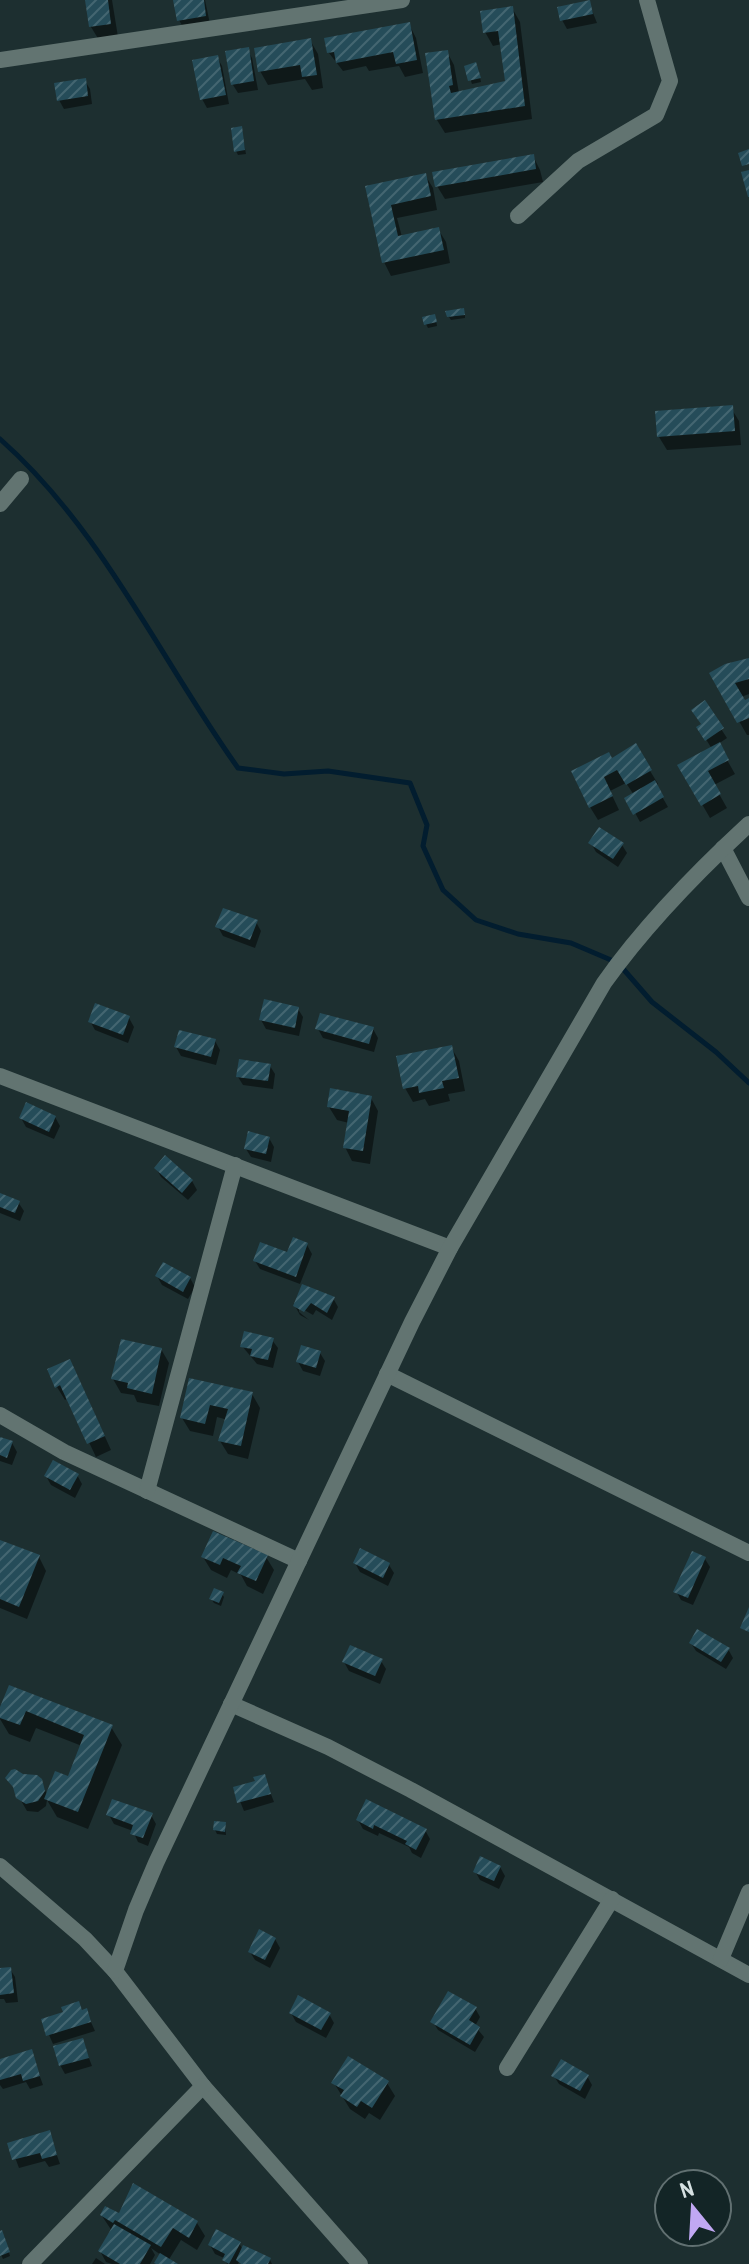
<svg xmlns="http://www.w3.org/2000/svg" width="749" height="2264" viewBox="0 0 749 2264" font-family="'Archivo Narrow',sans-serif">
  <style>
    .shadow { fill: #0007 }
    .lines { fill: none; stroke-linecap: round; stroke-linejoin: round }
    .stream { stroke: #021d2f; stroke-width: 5 }
    .building { fill: url(#building-hatch) }
    .street { stroke: #627471; stroke-width: 16 }
  </style>
  <defs>
    <pattern id="building-hatch" width="6" height="6" patternUnits="userSpaceOnUse" patternTransform="scale(2)"><rect width="6" height="6" fill="#254c59"/><path d="M-1 1l2-2M0 6l6-6M5 7l2-2" fill="none" stroke="#446671"/></pattern>
  </defs>
  <rect width="100%" height="100%" fill="#1d2f30"/>
  <g class="shadow">
    <path d="M87 0H112L118 37 99 40 91 27Z"/>
    <path d="M176 0H205L210 24 184 29 179 20Z"/>
    <path d="M589 3 597 23 567 29 562 20Z"/>
    <path d="M512 8 520 22 532 119 445 133 437 120 427 55 447 52 454 65 459 93 508 83 502 44 493 46 485 32Z"/>
    <path d="M409 24 416 38 423 73 405 77 399 66 369 71 366 66 343 71 329 53Z"/>
    <path d="M310 40 318 54 323 88 312 90 305 79 268 85 260 71Z"/>
    <path d="M247 49 252 58 258 90 238 93 233 85Z"/>
    <path d="M217 57 222 66 229 104 207 108 202 99Z"/>
    <path d="M466 67 478 68 481 82 472 84Z"/>
    <path d="M85 81 90 89 92 104 64 109 59 100Z"/>
    <path d="M241 128 246 154 238 155 236 151Z"/>
    <path d="M533 156 540 170 543 182 445 199 437 186Z"/>
    <path d="M425 175 433 188 437 210 397 218 402 237 438 229 446 242 450 263 391 276 384 262 367 187Z"/>
    <path d="M465 314V318L451 320 449 317Z"/>
    <path d="M436 320 437 326 428 328 426 324Z"/>
    <path d="M731 408 739 421 741 445 667 450 659 437Z"/>
    <path d="M749 661V694L741 697 744 702 749 700V735H747L712 674Z"/>
    <path d="M704 703 727 738 718 744 735 774 714 785 727 808 710 818 680 766 712 749 699 728 703 725Z"/>
    <path d="M635 746 658 784 656 786 668 807 640 822 627 798 634 795 626 783 610 791 619 810 598 820 590 807 612 760Z"/>
    <path d="M591 843 622 845 627 853 618 867 596 852Z"/>
    <path d="M256 922 261 931 255 948 223 936 218 927Z"/>
    <path d="M298 1009 303 1017 299 1036 266 1029 261 1020Z"/>
    <path d="M129 1018 134 1027 128 1043 95 1030 90 1021Z"/>
    <path d="M318 1029H373L378 1038 374 1052 323 1038Z"/>
    <path d="M215 1041 220 1050 216 1065 181 1056 176 1047Z"/>
    <path d="M451 1047 459 1061 465 1091 448 1094 450 1101 429 1106 425 1099 413 1102 405 1088Z"/>
    <path d="M270 1066 275 1074 273 1089 243 1085 238 1077Z"/>
    <path d="M371 1098 378 1111 370 1164 352 1161 345 1147 349 1123 337 1120 329 1107Z"/>
    <path d="M55 1117 60 1126 54 1139 26 1127 21 1118Z"/>
    <path d="M269 1138 274 1147 271 1162 251 1157 246 1149Z"/>
    <path d="M156 1168 192 1181 197 1190 188 1200 161 1177Z"/>
    <path d="M0 1195 18 1202 24 1211 20 1221 0 1213Z"/>
    <path d="M307 1245 312 1254 300 1284 260 1269 255 1261 288 1254Z"/>
    <path d="M157 1276 190 1278 195 1287 188 1299 162 1285Z"/>
    <path d="M333 1298 338 1307 332 1320 316 1310 313 1315 299 1307V1312L309 1320 300 1315 295 1306Z"/>
    <path d="M272 1340 278 1348 273 1368 257 1364 242 1346Z"/>
    <path d="M161 1349 169 1363 159 1406 137 1402 134 1395 121 1393 113 1379Z"/>
    <path d="M320 1353 325 1361 320 1376 303 1371 298 1362Z"/>
    <path d="M77 1375 111 1450 96 1457 68 1398 65 1400 57 1387Z"/>
    <path d="M190 1381 252 1394 260 1408 248 1459 228 1454 220 1441 228 1420 217 1417 213 1436 190 1431 182 1418Z"/>
    <path d="M0 1439 12 1443 17 1452 12 1465 0 1461Z"/>
    <path d="M77 1475 82 1484 75 1498 51 1485 46 1476Z"/>
    <path d="M0 1542 39 1557 46 1571 27 1619 0 1608Z"/>
    <path d="M203 1557H266L274 1570 263 1594 247 1586 241 1575 231 1570 227 1578 211 1570Z"/>
    <path d="M705 1559 710 1567 693 1605 681 1600 676 1591Z"/>
    <path d="M355 1563 389 1565 394 1573 388 1586 360 1572Z"/>
    <path d="M222 1594 224 1597 221 1606 214 1603 211 1599Z"/>
    <path d="M691 1643 728 1649 733 1658 726 1669 696 1651Z"/>
    <path d="M381 1661 386 1669 380 1684 349 1671 344 1662Z"/>
    <path d="M10 1687 111 1727 122 1745 88 1829 57 1817 47 1800 46 1806 38 1812 27 1811 8 1778 42 1786 48 1795 69 1779 82 1746 36 1728 30 1742 9 1734 0 1719V1712Z"/>
    <path d="M264 1776 274 1802 244 1811 235 1789 257 1782Z"/>
    <path d="M109 1815H151L156 1824 148 1846 138 1842 133 1831 114 1824Z"/>
    <path d="M358 1820 425 1830 430 1839 421 1858 412 1853 409 1847 379 1833 378 1836 363 1829Z"/>
    <path d="M225 1824 226 1835 217 1834 215 1830Z"/>
    <path d="M500 1867 505 1876 499 1889 480 1880 475 1871Z"/>
    <path d="M275 1939 280 1948 270 1968 255 1960 250 1952Z"/>
    <path d="M10 1969 15 1977 18 2002 6 2003 4 1999H0V1970Z"/>
    <path d="M79 2004 83 2012 86 2011 95 2031 53 2044 43 2021 65 2013Z"/>
    <path d="M475 2008 480 2017 475 2026 484 2037 475 2052 438 2030 433 2022Z"/>
    <path d="M291 2013 329 2014 334 2023 326 2038 296 2022Z"/>
    <path d="M82 2040 92 2066 65 2074 60 2065Z"/>
    <path d="M31 2052 43 2085 30 2089 26 2082 3 2089 0 2085V2061Z"/>
    <path d="M554 2076H587L592 2085 585 2099 559 2084Z"/>
    <path d="M334 2083H387L395 2096 380 2120 369 2113 365 2119 350 2109Z"/>
    <path d="M49 2133 60 2164 49 2167 45 2161 19 2168 10 2144Z"/>
    <path d="M102 2216 197 2223 205 2236 197 2250 181 2240 168 2261 174 2264H157L161 2255 151 2248 155 2255 150 2264H112L106 2262 100 2251 112 2231Z"/>
    <path d="M0 2233 4 2236 10 2256 3 2259 0 2253Z"/>
    <path d="M239 2243 243 2250 270 2260 272 2264H241L239 2262 238 2264H227L224 2258 215 2254 210 2245Z"/>
    <path d="M96 2258 105 2264H92Z"/>
  </g>
  <g class="lines">
    <path class="stream" d="M0 439C102 529 160 659 238 768L284 774 328 771 410 783 427 825 423 846 443 890 476 920 518 934 571 943 618 963 652 1002 716 1052 749 1083"/>
  </g>
  <g class="building">
    <path d="M85 0H108L111 24 89 27Z"/>
    <path d="M173 0H204L206 16 177 21Z"/>
    <path d="M590 0 593 14 560 21 557 7Z"/>
    <path d="M513 6 525 106 435 120 425 53 448 50 453 85 449 86 451 93 505 81 498 31 483 33 480 11Z"/>
    <path d="M410 22 417 60 396 64 393 52 336 63 334 52 327 53 324 38Z"/>
    <path d="M311 38 317 75 302 77 300 65 258 72 254 48Z"/>
    <path d="M249 47 254 81 231 85 225 51Z"/>
    <path d="M218 55 226 95 200 100 192 60Z"/>
    <path d="M476 62 481 78 468 81 464 66Z"/>
    <path d="M86 78 88 96 57 101 54 83Z"/>
    <path d="M242 126 245 150 234 152 231 128Z"/>
    <path d="M749 149V164L742 166 738 153Z"/>
    <path d="M534 154 536 169 435 187 432 172Z"/>
    <path d="M749 170V197H748L741 172Z"/>
    <path d="M426 173 431 196 391 205 398 236 439 227 444 250 382 263 365 186Z"/>
    <path d="M464 308 465 315 447 317 445 311Z"/>
    <path d="M435 314 437 322 424 325 422 317Z"/>
    <path d="M733 405 735 431 657 437 655 411Z"/>
    <path d="M749 658V679L735 683 745 700 749 698V718L737 723 709 673 725 664Z"/>
    <path d="M705 700 724 728 705 741 696 727 701 724 691 710Z"/>
    <path d="M720 742 729 760 708 771 721 794 701 806 677 765Z"/>
    <path d="M636 743 652 770 626 785 617 770 604 777 613 796 589 808 571 771 609 752 612 758Z"/>
    <path d="M655 780 664 797 633 815 624 798Z"/>
    <path d="M599 827 624 843 613 859 588 843Z"/>
    <path d="M223 908 258 920 250 940 215 927Z"/>
    <path d="M264 999 299 1007 295 1028 259 1020Z"/>
    <path d="M95 1003 130 1016 123 1035 88 1022Z"/>
    <path d="M320 1013 374 1027 369 1044 315 1029Z"/>
    <path d="M179 1030 216 1039 211 1057 174 1047Z"/>
    <path d="M452 1045 459 1078 442 1081 444 1088 419 1093 418 1086 403 1089 396 1056Z"/>
    <path d="M239 1059 271 1064 268 1081 236 1077Z"/>
    <path d="M330 1088 372 1096 363 1151 343 1148 349 1111 327 1107Z"/>
    <path d="M26 1102 56 1116 49 1132 19 1118Z"/>
    <path d="M248 1131 270 1137 266 1154 244 1149Z"/>
    <path d="M165 1155 193 1180 182 1193 154 1168Z"/>
    <path d="M0 1193 20 1201 15 1213 0 1207Z"/>
    <path d="M293 1237 308 1243 296 1277 253 1261 260 1242 287 1252Z"/>
    <path d="M163 1262 191 1277 183 1292 155 1276Z"/>
    <path d="M302 1284 335 1297 327 1313 311 1303 304 1312 293 1306Z"/>
    <path d="M244 1331 274 1338 268 1360 250 1356 252 1349 240 1347Z"/>
    <path d="M121 1339 162 1348 152 1394 127 1388 128 1383 111 1379Z"/>
    <path d="M301 1345 321 1351 316 1368 296 1362Z"/>
    <path d="M70 1359 105 1436 87 1444 60 1385 55 1388 47 1369Z"/>
    <path d="M189 1378 253 1392 241 1446 218 1441 228 1409 210 1405 205 1424 180 1418Z"/>
    <path d="M0 1437 13 1441 7 1458 0 1455Z"/>
    <path d="M53 1460 79 1474 70 1490 44 1476Z"/>
    <path d="M213 1531 268 1555 256 1581 237 1573 241 1566 223 1558 220 1565 201 1557Z"/>
    <path d="M0 1540 40 1555 19 1607 0 1599Z"/>
    <path d="M360 1548 390 1563 383 1578 353 1563Z"/>
    <path d="M692 1551 706 1557 688 1598 673 1592Z"/>
    <path d="M214 1588 224 1592 219 1603 209 1599Z"/>
    <path d="M749 1607V1632L740 1628Z"/>
    <path d="M697 1629 730 1648 721 1662 689 1643Z"/>
    <path d="M350 1645 383 1659 375 1676 342 1662Z"/>
    <path d="M9 1685 113 1725 78 1812 44 1799 55 1771 68 1776 84 1735 26 1711 20 1725 0 1718V1707Z"/>
    <path d="M15 1769 23 1774 37 1775 42 1779 45 1791 38 1801 26 1804 16 1798 13 1787 5 1778 11 1770Z"/>
    <path d="M265 1774 271 1794 237 1803 233 1787 255 1781 253 1777Z"/>
    <path d="M112 1799 153 1813 143 1838 130 1834 133 1825 106 1815Z"/>
    <path d="M366 1799 427 1829 416 1850 405 1844 407 1841 374 1825 373 1829 356 1820Z"/>
    <path d="M214 1821 226 1822 225 1832 213 1830Z"/>
    <path d="M480 1856 501 1866 494 1881 473 1872Z"/>
    <path d="M259 1929 276 1938 265 1960 248 1952Z"/>
    <path d="M11 1967 14 1993 0 1995V1968Z"/>
    <path d="M448 1991 477 2007 469 2020 480 2027 470 2045 430 2022Z"/>
    <path d="M298 1995 331 2013 321 2030 289 2013Z"/>
    <path d="M79 2001 82 2010 87 2008 91 2022 46 2036 41 2019 63 2012 61 2007Z"/>
    <path d="M83 2038 89 2058 59 2066 53 2046Z"/>
    <path d="M32 2049 40 2076 23 2081 21 2074 0 2080V2059Z"/>
    <path d="M348 2056 389 2081 372 2108 361 2101 357 2107 340 2096 344 2090 331 2083Z"/>
    <path d="M561 2059 589 2075 580 2091 551 2076Z"/>
    <path d="M50 2130 57 2155 42 2159 40 2153 12 2160 7 2143Z"/>
    <path d="M133 2183 198 2221 189 2238 173 2228 161 2247 115 2220 113 2223 100 2215 105 2206 119 2213Z"/>
    <path d="M114 2224 151 2245 140 2264H120L98 2251Z"/>
    <path d="M216 2229 241 2242 229 2264 222 2260 225 2254 208 2245Z"/>
    <path d="M2 2230 10 2252 0 2256V2231Z"/>
    <path d="M243 2245 271 2258 268 2264H241L236 2260Z"/>
    <path d="M160 2253 178 2264H156L154 2263Z"/>
  </g>
  <g class="lines">
    <g class="street">
      <path d="M0 60 402 0"/>
      <path d="M518 216 578 161 656 115 670 81 647 0"/>
      <path d="M0 504 21 479"/>
      <path d="M723 848 749 898"/>
      <path d="M0 1076 450 1248"/>
      <path d="M387 1374 749 1553"/>
      <path d="M0 1415 64 1452 299 1561"/>
      <path d="M147 1491 235 1165"/>
      <path d="M231 1704 328 1747 411 1790 749 1975"/>
      <path d="M0 1866 85 1939 115 1971 203 2086 360 2264"/>
      <path d="M721 1959 749 1892"/>
      <path d="M115 1971 136 1910 156 1863 412 1322 450 1248 604 983C645 925 697 872 749 824"/>
      <path d="M507 2068 612 1899"/>
      <path d="M30 2264 203 2086"/>
    </g>
  </g>
  <g transform="translate(693 2208) rotate(342)"><circle r="38" fill="#132526" stroke="#617071" stroke-width="2"/>
  <path d="M0-6L14 30L0 20L-14 30Z" fill="#c1a8f3"/>
  <text y="-12" font-size="22" font-weight="bold" text-anchor="middle" fill="#d6e1e2">N</text>
  </g>
</svg>
